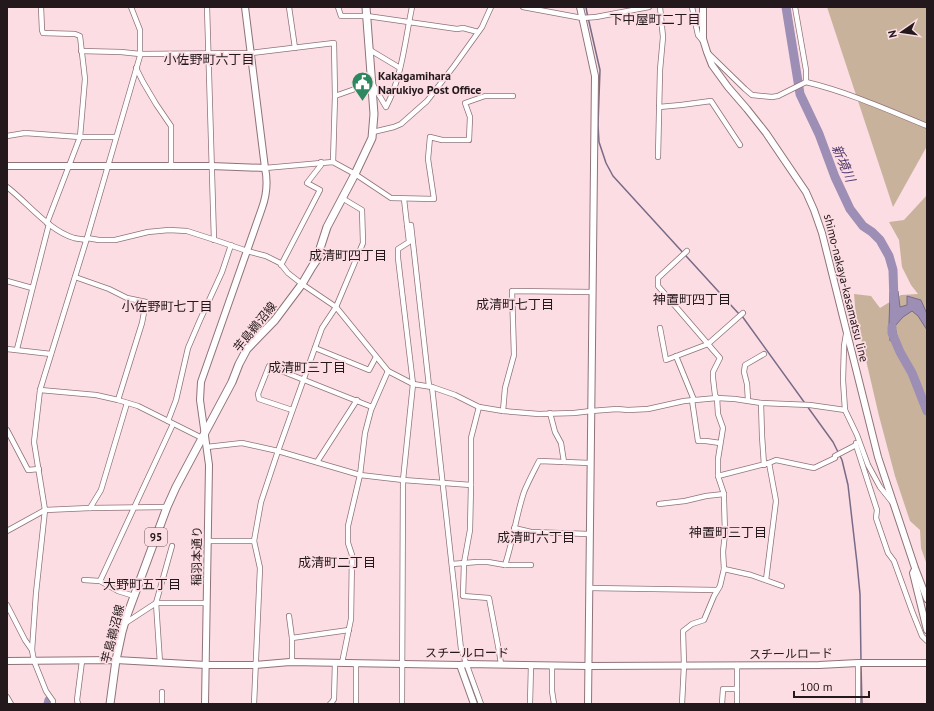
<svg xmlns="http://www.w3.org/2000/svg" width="934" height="711" viewBox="0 0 934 711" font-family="'PT Sans','Noto Sans JP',sans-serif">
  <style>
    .green { fill: #c8b29c }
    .water { fill: #9c8eb5; stroke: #786b87 }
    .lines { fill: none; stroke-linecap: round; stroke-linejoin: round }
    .stream { stroke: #786b87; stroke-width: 1.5 }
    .river { stroke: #9c8eb5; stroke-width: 9 }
    .street-casing { stroke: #8e7379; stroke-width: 6 }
    .secondary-casing { stroke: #8e7379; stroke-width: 8 }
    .primary-casing { stroke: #8e7379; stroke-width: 9 }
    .street { stroke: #fff; stroke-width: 4.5 }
    .secondary { stroke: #fff; stroke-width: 6 }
    .primary { stroke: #fff; stroke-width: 7 }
    .labels { text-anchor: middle; stroke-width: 3.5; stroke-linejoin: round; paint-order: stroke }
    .shield { fill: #fcdde3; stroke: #645357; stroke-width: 1 }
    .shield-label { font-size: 11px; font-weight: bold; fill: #23181b }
    .poi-label { font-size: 12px; font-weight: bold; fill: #23181b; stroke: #fcdde3; text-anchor: start }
    .street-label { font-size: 12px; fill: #23181b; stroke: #fcdde3 }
    .neighbourhood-label { font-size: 13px; fill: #23181b; stroke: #fcdde3 }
    .water-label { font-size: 13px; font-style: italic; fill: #4c376c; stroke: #fcdde3 }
  </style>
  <rect width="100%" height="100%" fill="#fcdde3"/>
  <g class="green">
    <path d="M827 7H927V146L893 207Z"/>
    <path d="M927 195V565L921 548 920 530 910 521 895 476 879 416 856 317 854 294 871 296 880 308 901 295 918 294 911 285 902 267 899 240 889 222 904 220Z"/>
  </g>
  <path class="water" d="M898 291 900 307 907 305V296L921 300 927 314V330L918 316 912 311 903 317 895 326 897 337 890 341 889 324 890 292Z"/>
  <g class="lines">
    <g class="stream">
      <path d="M586 7 587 13 600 70 598 125 599 142 606 163 613 176 739 314"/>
      <path d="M742 316 833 442 842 460 848 485 857 563 860 594 861 662"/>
      <path d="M861 665 862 704"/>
    </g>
    <g class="river">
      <path d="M786 7 800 94 819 134 835 177 850 209 863 226 872 232 880 240 889 256 893 270 894 302"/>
      <path d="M892 327V333L900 352 912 373 927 411"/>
      <path d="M48 704 49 700"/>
    </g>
    <defs>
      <g id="street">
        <path d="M41 7 42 30 43 33 75 34 80 36 85 79 80 137 47 223"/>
        <path d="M207 7 214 240"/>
        <path d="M289 7 295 48"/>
        <path d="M338 7 341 16H367L457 29 463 28 478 32"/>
        <path d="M523 7 582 18 596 17 649 7"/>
        <path d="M692 7 698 35 703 41"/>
        <path d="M795 7 806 70V82"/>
        <path d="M370 50 400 68"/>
        <path d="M81 51 121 52 140 54 251 53 334 43 335 96 372 83 386 107C402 77 405 41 412 7"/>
        <path d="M708 53 745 89 752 95 772 97 778 96 806 82C848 92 888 110 927 126"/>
        <path d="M136 68 143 82 156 104 171 126V167"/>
        <path d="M659 107 681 105 711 101 740 145"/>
        <path d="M373 132 394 127 401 124 427 101 454 66 482 27 491 7"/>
        <path d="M7 136 25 133 80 137H116"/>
        <path d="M658 157 660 70 663 37 660 7"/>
        <path d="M333 162 335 96"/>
        <path d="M265 168 333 162 355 174 391 198 434 199 428 159 430 137 442 140H469L470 117 465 103 485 96H513"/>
        <path d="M7 187C28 203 48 230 74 238 78 239 82 239 86 240"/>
        <path d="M407 225H411L429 386"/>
        <path d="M87 238 99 240H115L148 232 169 230 187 231 218 241 247 251 266 256 280 263 288 273 302 284 336 307 388 371 413 384 432 387 455 395 479 407 503 411 539 414 574 413 591 411 617 409 628 410 648 409 684 401 717 398 735 399 761 403 810 405 845 410"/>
        <path d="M281 265 320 190 307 183 321 165V162"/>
        <path d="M75 277 109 289 127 298 146 302 142 323 118 400"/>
        <path d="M7 281 32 288"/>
        <path d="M660 328 666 360 708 344 743 313"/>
        <path d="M846 334 844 346 843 380 845 410 857 435 868 465 880 487 892 502"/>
        <path d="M315 348 369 370 376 357"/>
        <path d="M7 349 51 354"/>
        <path d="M17 349 49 224"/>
        <path d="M676 356 694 400"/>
        <path d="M432 387 461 649 481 704"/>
        <path d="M40 390 96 395 118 400 138 406 202 438"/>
        <path d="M692 400 698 441H706L720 443"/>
        <path d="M748 400 747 384 744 372 745 365 764 354"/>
        <path d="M761 403 762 436 764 465"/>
        <path d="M479 407 471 438V485L470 530 464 563 463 596 489 598 499 651 501 664"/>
        <path d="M292 410 259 399 258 394 269 366 372 407"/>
        <path d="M503 411 505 388 514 355 512 291 593 292"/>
        <path d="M550 413 555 432 561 443 564 462"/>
        <path d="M168 421 176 400 188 348 200 320 222 272 231 245"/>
        <path d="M7 430 28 470 39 469"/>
        <path d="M856 445 877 510 876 518 888 553 894 561 912 611 922 636 927 641"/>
        <path d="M207 447 242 443 278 451 360 475 403 480 471 485"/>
        <path d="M835 456 856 445V443"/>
        <path d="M317 462 357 400"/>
        <path d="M769 463 776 460 814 468 835 458"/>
        <path d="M718 476 769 463 776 501 766 580"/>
        <path d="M659 504 685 501 706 496 724 494"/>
        <path d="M90 508 101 490 127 403"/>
        <path d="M514 528 531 532 589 534"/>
        <path d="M7 531 45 510 90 508 167 507"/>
        <path d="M208 541H254"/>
        <path d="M452 564 477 562H488L505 565H531"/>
        <path d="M505 565C513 541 516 516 524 492 528 482 534 471 539 461L590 463"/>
        <path d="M724 569 751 575 782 586"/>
        <path d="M84 580 100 581 118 591 134 596"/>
        <path d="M100 581 173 424"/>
        <path d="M589 588 717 590"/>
        <path d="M7 605 25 640 32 650"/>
        <path d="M289 616 292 638V662"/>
        <path d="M124 624 156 603H207"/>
        <path d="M292 638 349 630"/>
        <path d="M160 663 156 603 172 546"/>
        <path d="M342 663 351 619 352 555 348 543V526L360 475 365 433 371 410 388 371"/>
        <path d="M858 663V704"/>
        <path d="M552 665V691L554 704"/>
        <path d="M7 697 11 704"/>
        <path d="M53 704V701L46 691 34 661 32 650 36 593 45 510 34 442 40 390 87 238 140 56V30L131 7"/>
        <path d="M78 704 77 700 82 661"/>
        <path d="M162 704V692"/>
        <path d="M254 704 260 568 254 541 261 502 278 451 322 328 336 307 363 243 362 210 342 198"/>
        <path d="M330 704 332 702 334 699 335 663"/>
        <path d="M356 704V664"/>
        <path d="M402 704 403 480 413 384 398 258V249L409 242 404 199"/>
        <path d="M530 704 531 665"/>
        <path d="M682 704 684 665 683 631 692 624 704 620 714 596 720 586 724 569 723 552 725 533 724 500V494L718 476V459L723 428 718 414 717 398 715 395 713 378V372L720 358 658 286V278L687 251"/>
        <path d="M722 704 723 689H737"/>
        <path d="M737 704V665"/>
      </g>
      <g id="secondary">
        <path d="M580 7 595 76 588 704"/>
        <path d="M703 7V39L707 52 712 65 728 87 747 109 766 133 806 192 814 210 822 233 878 457 915 568 927 599"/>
        <path d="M7 166H211L265 168"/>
        <path d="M914 571 913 573 927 630"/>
        <path d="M7 661 116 660 206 665H255L290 662 460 665 467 664 588 666 819 665 858 663H927"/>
        <path d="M460 665 474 704"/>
        <path d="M205 704 209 465 200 400 201 382 262 208C267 194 268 182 265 168L245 7"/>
      </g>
      <path id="primary" d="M110 704 116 660 122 632 126 618 167 507 176 487 232 382 239 364 247 349 275 320 302 284 312 267 316 261 327 227 355 174 372 138 374 114 366 7"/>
    </defs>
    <use href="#street" class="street-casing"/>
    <use href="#secondary" class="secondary-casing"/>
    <use href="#primary" class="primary-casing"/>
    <use href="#street" class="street"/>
    <use href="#secondary" class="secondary"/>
    <use href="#primary" class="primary"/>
  </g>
  <defs>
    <symbol id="civic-pin" viewBox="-11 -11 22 30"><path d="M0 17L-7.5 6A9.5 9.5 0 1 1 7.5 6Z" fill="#2b885f" stroke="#fcdde3"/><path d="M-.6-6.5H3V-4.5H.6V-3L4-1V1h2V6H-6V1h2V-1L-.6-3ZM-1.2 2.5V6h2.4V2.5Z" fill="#fff"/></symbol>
  </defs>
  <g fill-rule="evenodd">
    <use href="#civic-pin" x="350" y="70" width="25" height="34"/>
  </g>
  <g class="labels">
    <rect class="shield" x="145" y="528" width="22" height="18" rx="3"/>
    <g class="shield-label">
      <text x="156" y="541">95</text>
    </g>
    <g class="poi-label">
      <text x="378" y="80">Kakagamihara<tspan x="378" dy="14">Narukiyo Post Office</tspan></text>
    </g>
    <g class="street-label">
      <text transform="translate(846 288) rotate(76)" y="4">shimo-nakaya-kasamatsu line</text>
      <text transform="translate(255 327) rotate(-51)" y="4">芋島鵜沼線</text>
      <text transform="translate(197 556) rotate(-89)" y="4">稲羽本通り</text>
      <text transform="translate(113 634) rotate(-76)" y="4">芋島鵜沼線</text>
      <text x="467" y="657">スチールロード</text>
      <text transform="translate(791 654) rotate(-1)" y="4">スチールロード</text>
    </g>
    <g class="neighbourhood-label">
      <text x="655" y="24">下中屋町二丁目</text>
      <text x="209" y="64">小佐野町六丁目</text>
      <text x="348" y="260">成清町四丁目</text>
      <text x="692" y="304">神置町四丁目</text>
      <text x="515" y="309">成清町七丁目</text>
      <text x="167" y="311">小佐野町七丁目</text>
      <text x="307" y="372">成清町三丁目</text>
      <text x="728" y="537">神置町三丁目</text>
      <text x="536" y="542">成清町六丁目</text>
      <text x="337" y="567">成清町二丁目</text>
      <text x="142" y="589">大野町五丁目</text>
    </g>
    <g class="water-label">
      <text transform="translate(844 163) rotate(67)" y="5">新境川</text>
    </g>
  </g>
  <rect width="934" height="711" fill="none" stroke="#23181b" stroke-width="16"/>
  <g transform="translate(902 32) rotate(257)" stroke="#fcdde3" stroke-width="3" paint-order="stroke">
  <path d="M0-3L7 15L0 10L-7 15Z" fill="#23181b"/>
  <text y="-6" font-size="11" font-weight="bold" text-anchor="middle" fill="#23181b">N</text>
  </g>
  <path d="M794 691v6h75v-6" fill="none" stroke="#23181b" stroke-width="2"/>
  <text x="800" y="691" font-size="12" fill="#23181b" stroke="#fcdde3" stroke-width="3" paint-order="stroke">100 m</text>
</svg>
